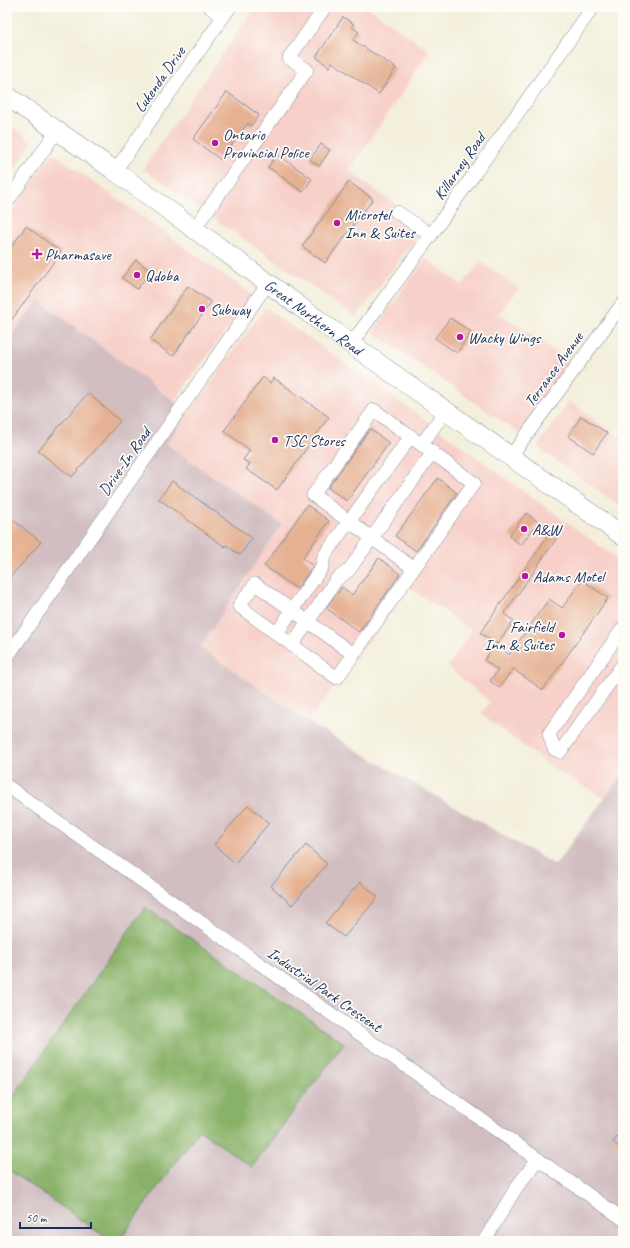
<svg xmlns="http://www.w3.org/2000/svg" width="630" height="1248" viewBox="0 0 630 1248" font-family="Caveat,sans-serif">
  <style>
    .built { fill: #f7d0c9 }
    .industrial { fill: #d2bec1 }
    .forest { fill: #89b269; stroke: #527064 }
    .building { fill: #e6b193 }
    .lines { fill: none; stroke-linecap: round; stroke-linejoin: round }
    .minor-casing { stroke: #878f9c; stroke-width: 14 }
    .highway-casing { stroke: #878f9c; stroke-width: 20 }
    .minor { stroke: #fff; stroke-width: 13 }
    .highway { stroke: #fff; stroke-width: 19 }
    .poi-dot { fill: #b5179e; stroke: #fdfcf7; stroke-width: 1.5 }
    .labels { text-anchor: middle; stroke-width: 3.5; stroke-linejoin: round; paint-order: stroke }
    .street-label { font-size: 16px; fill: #1b2f5e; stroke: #fdfcf7 }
    .poi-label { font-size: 16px; fill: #1b2f5e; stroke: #fdfcf7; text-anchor: start }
  </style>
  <rect width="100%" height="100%" fill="#fdfcf7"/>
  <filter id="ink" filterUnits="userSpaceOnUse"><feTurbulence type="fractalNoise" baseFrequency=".025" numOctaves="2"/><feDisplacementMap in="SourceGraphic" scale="8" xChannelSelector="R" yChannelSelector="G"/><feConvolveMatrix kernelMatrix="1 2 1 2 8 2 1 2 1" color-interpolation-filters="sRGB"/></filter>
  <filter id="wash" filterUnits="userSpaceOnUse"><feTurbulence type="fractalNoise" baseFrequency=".012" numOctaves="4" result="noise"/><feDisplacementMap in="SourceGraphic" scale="16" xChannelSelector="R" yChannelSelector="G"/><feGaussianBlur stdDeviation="0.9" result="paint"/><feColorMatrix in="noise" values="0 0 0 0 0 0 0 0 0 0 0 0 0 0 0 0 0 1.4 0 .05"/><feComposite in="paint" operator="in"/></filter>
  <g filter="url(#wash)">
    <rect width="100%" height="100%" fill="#f3efdb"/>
    <g class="built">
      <path d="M255 7H368L430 51 349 171 425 226 356 317 143 169Z"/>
      <path d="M7 123 33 142 7 180Z"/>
      <path d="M53 153 252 295 174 401 39 300 7 341V218Z"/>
      <path d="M425 258 462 285 481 262 518 288 500 313 572 364 520 434 373 332Z"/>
      <path d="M265 308 378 386 623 563V773L605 798 554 769 481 714 490 702 448 667 472 630 408 587 308 722 200 647 282 524 166 444Z"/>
      <path d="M569 401 619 437 623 432V508L537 447Z"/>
    </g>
    <path class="industrial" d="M39 300 174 401 187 415 166 444 282 524 200 647 308 722 555 865 623 773V1241H7V341Z"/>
    <path class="forest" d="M145 907 344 1043 252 1167 199 1130 119 1241H111L7 1169V1105Z"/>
    <g id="blocks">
      <g class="building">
        <path d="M343 17 354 24 352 27 359 32 353 40 396 68 379 94 332 62 329 67 316 57Z"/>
        <path d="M227 92 259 115 251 126 248 123 221 160 193 139Z"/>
        <path d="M321 144 330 150 319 166 310 160Z"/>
        <path d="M277 154 312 179 303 192 268 167Z"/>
        <path d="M349 182 373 199 325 263 302 246Z"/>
        <path d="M26 226 61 252 7 326V253Z"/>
        <path d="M136 260 151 271 137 289 122 278Z"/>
        <path d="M188 286 211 302 173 356 150 340Z"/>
        <path d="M450 318 471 332 457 353 435 338Z"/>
        <path d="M263 377 270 383 274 378 329 417 277 490 246 469 250 464 243 460 250 450 224 431Z"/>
        <path d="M88 393 120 421 72 477 38 451Z"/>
        <path d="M581 416 607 433 593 453 568 436Z"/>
        <path d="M370 429 389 443 347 501 328 488Z"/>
        <path d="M438 478 457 493 416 551 395 536Z"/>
        <path d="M172 481 252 538 240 555 226 545 225 547 159 499Z"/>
        <path d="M307 505 329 521 303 558 313 566 297 589 264 566Z"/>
        <path d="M526 513 538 522 521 545 509 536Z"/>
        <path d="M7 515 41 542 7 581Z"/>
        <path d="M550 533 557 538 504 614 514 621 497 644 480 633Z"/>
        <path d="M379 558 400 574 359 632 326 608 342 587 352 595Z"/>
        <path d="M582 580 608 598 543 690 513 669 499 688 490 681 498 670 484 660 496 644 509 655 549 599 562 608Z"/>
        <path d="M248 805 269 823 235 863 214 845Z"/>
        <path d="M306 845 327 864 292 905 271 886Z"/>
        <path d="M360 882 378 897 344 937 325 923Z"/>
        <path d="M623 1129V1150L613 1142Z"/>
      </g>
    </g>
  </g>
  <g filter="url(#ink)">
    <use href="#blocks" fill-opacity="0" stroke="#878f9c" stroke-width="1"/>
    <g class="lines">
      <defs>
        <g id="minor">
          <path d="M210 7 223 17"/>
          <path d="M115 171 230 7"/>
          <path d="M7 202 57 131"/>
          <path d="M397 212 431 235"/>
          <path d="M194 229 307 70 289 58 323 10 319 7"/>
          <path d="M351 344 431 235 593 7"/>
          <path d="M422 444 446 410"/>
          <path d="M511 456 623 303"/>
          <path d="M623 628 549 734 554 749 560 752 623 664"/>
          <path d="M277 633 292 610 255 584 239 606 337 678 474 483 374 410 313 495 413 568"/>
          <path d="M292 645 336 580 349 570 433 452"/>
          <path d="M353 654 292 610 322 567 324 556 411 436"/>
          <path d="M7 657 268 283"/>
          <path d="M7 786 623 1219"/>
          <path d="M484 1241 516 1188 538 1159"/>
        </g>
        <g id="highway">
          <path id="s1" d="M7 96 115 171 351 344 623 536"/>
        </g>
      </defs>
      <use href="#minor" class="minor-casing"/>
      <use href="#highway" class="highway-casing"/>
      <use href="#minor" class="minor"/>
      <use href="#highway" class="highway"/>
    </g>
  </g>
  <g class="poi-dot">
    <circle cx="215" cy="143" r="4"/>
    <circle cx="337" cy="223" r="4"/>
    <path d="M35 248h4v4h4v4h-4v4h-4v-4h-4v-4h4z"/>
    <circle cx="137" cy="275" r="4"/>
    <circle cx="202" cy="309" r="4"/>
    <circle cx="460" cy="337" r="4"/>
    <circle cx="275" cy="440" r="4"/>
    <circle cx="524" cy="529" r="4"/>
    <circle cx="525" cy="576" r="4"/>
    <circle cx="562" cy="635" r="4"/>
  </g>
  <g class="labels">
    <g class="street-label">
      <text transform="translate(159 79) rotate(-55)" y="6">Lukenda Drive</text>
      <text transform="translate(459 166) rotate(-55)" y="6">Killarney Road</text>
      <text dy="6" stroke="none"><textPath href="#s1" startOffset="378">Great Northern Road</textPath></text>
      <text transform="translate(553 369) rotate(-54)" y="6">Terrance Avenue</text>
      <text transform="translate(124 461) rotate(-55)" y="6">Drive-In Road</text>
      <text transform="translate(325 989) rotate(35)" y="6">Industrial Park Crescent</text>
    </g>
    <g class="poi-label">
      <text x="223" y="140">Ontario<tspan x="223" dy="18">Provincial Police</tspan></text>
      <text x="345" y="220">Microtel<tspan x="345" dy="18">Inn &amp; Suites</tspan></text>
      <text x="45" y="260">Pharmasave</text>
      <text x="145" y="281">Qdoba</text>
      <text x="210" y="315">Subway</text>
      <text x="468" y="343">Wacky Wings</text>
      <text x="283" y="446">TSC Stores</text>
      <text x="532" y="535">A&amp;W</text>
      <text x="533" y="582">Adams Motel</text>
      <text x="554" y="632" text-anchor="end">Fairfield<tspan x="554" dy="18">Inn &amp; Suites</tspan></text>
    </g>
  </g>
  <rect width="630" height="1248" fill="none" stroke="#fdfcf7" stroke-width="24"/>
  <path d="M20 1222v6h71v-6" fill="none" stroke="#1b2f5e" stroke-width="2"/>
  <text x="26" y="1222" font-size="12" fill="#1b2f5e" stroke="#fdfcf7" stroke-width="3" paint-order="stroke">50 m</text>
</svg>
